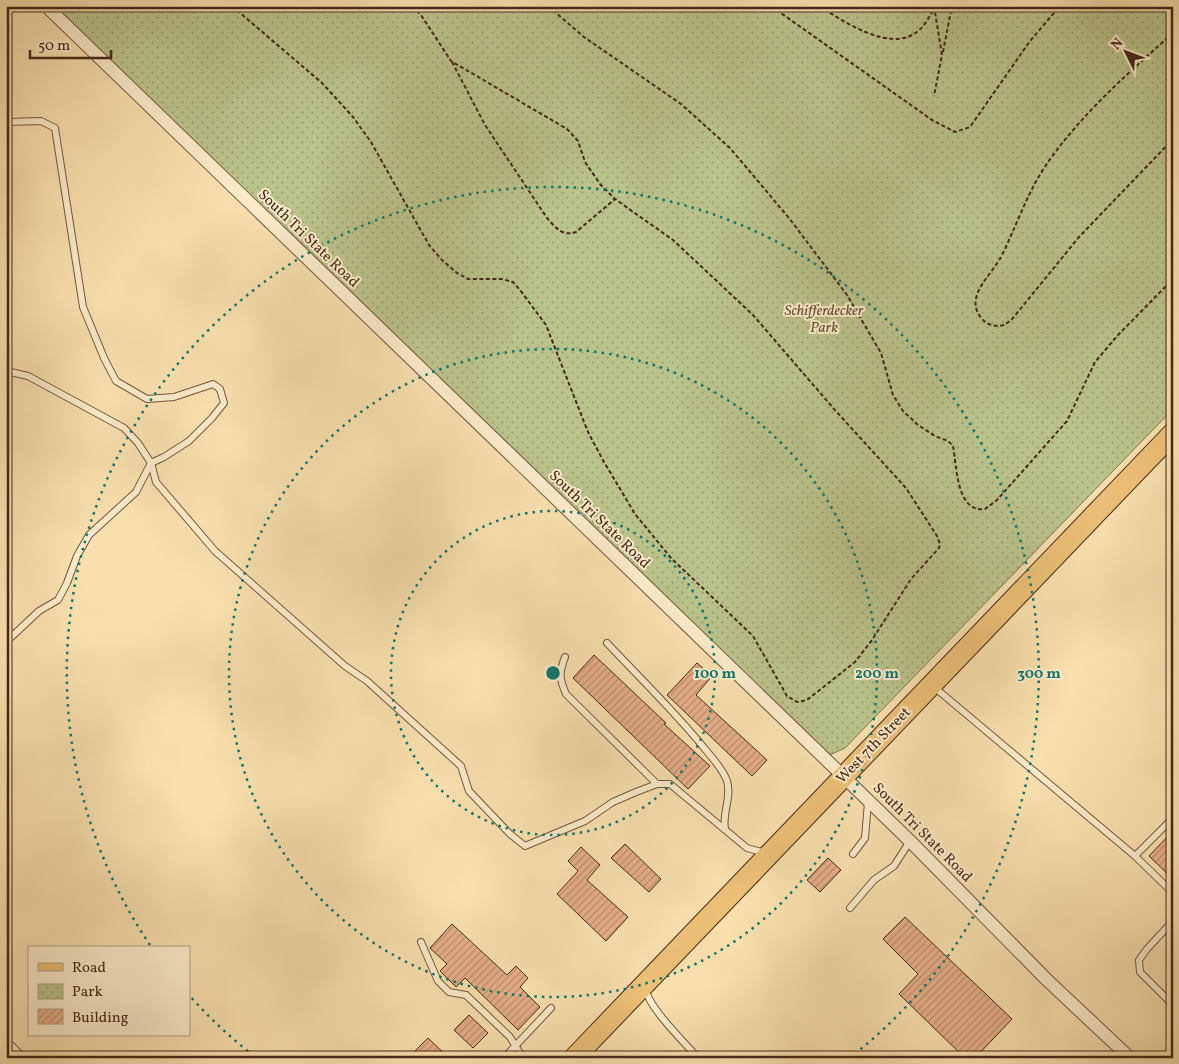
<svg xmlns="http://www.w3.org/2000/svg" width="1179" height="1064" viewBox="0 0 1179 1064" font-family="Vollkorn,serif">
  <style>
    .park { fill: url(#park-dots); stroke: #807652 }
    .building { fill: url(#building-hatch); stroke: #452819 }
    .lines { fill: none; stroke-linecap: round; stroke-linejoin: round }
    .service-casing { stroke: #72563e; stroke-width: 8 }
    .minor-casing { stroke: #72563e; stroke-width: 14 }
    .primary-casing { stroke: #452819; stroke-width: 22 }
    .path { stroke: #452819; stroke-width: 2; stroke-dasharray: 4 2.5; stroke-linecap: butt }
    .service { stroke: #fbebca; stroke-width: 6 }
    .minor { stroke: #fbebca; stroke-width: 12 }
    .primary { stroke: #ecc077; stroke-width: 20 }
    .ring { fill: none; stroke: #0f766e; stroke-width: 2.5; stroke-dasharray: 2.5 5 }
    .labels { text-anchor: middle; stroke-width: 4; stroke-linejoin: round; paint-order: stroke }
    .street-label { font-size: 15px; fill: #452819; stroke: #fbebca }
    .park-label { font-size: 15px; font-style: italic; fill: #624f36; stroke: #fbebca }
    .centre { fill: #0f766e; stroke: #fbebca; stroke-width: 2.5 }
    .ring-label { font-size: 15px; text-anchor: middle; font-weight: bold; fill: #0f766e; stroke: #fbebca; stroke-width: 4; stroke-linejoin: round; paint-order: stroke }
  </style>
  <defs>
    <pattern id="park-dots" width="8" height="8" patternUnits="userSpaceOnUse" patternTransform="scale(1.25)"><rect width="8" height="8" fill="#bbc38c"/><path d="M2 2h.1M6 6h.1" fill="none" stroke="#9a9e72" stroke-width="1.8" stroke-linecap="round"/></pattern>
    <pattern id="building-hatch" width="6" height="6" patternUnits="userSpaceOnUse" patternTransform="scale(1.25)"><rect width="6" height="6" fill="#e6af89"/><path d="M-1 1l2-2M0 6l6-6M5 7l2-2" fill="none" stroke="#bc8e6f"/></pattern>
  </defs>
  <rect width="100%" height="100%" fill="#f9e0ae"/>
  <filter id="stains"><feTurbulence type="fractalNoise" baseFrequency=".004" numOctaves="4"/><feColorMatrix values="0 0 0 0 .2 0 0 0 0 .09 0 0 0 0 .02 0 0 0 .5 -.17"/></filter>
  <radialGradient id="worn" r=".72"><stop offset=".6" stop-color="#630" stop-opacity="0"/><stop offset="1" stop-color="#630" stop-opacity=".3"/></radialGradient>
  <path class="park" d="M51 6H1173V409L845 748 832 754 825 753Z"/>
  <g class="building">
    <path d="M594 655 666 723 664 724 710 766 688 789 573 678Z"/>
    <path d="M697 663 712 676 696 695 767 760 752 776 667 695Z"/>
    <path d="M1173 831V879L1149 856Z"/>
    <path d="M625 844 661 879 649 892 611 858Z"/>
    <path d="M581 847 600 865 587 880 628 917 606 941 557 894 578 871 568 861Z"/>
    <path d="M828 858 841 870 820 892 807 880Z"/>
    <path d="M905 917 1012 1019 975 1058H965L899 994 918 974 883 939Z"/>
    <path d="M452 924 507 975 516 966 528 978 520 987 540 1007 518 1030 465 978 456 987 440 971 447 964 430 948Z"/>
    <path d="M469 1015 488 1033 473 1048 454 1030Z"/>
    <path d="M428 1038 449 1058H408Z"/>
  </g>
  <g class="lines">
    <defs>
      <g id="service">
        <path d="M6 122 41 121 55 128 83 307 104 358 116 381 147 399 174 397 213 384 220 389 224 403 212 418 189 441 164 457 151 463 136 492 89 535 77 556 67 583 58 600 39 611 6 642"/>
        <path d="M6 371 28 376 124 428 138 443 151 463 156 482 215 551 345 666 367 681 461 766 469 791 510 834 525 846 585 821 613 802 636 792 657 784H670L747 848 765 853"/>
        <path d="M607 643C640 678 675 712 705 749 713 759 723 769 727 781 732 797 722 813 725 829"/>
        <path d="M565 657C559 673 559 678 566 694L657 784"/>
        <path d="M934 687 1135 856 1173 893"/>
        <path d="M853 854 865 838 868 802"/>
        <path d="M1135 856 1173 818"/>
        <path d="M850 908 874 880 894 866 910 841"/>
        <path d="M1173 921 1147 949 1139 960 1140 972 1173 1005"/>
        <path d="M421 942 438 981 449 992 466 995 510 1037 523 1058"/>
        <path d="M646 989C647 1006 686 1044 698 1058"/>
        <path d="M6 1040 24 1058"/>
        <path d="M504 1058 551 1008"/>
      </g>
      <path id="minor" d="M46 6 843 776 910 841 1046 979 1130 1058"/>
      <path id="primary" d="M574 1058 1173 433"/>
    </defs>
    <use href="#service" class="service-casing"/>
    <use href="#minor" class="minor-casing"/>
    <use href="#primary" class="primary-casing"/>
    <g class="path">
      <path d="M232 6 322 83 353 117 371 142 429 245 442 260 457 273 468 279H502L513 282 520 290 546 325 588 432 604 462 635 514 671 558 753 636 787 696 797 702 807 700 855 662 872 640 911 579 939 548 940 544 937 536 906 488 834 409 753 315 673 240 615 199 600 184 585 162 578 141 567 129 451 61 421 15 412 6"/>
      <path d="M548 6 584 37 681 104 730 148 789 218 847 295 881 353 893 395 903 411 918 425 935 436 948 441 953 446C957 466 956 513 985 509L997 500 1067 421 1095 362 1118 335 1173 279"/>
      <path d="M771 6 932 120 955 132 970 127 1030 41 1060 6"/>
      <path d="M819 6C843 21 891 54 918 31 925 26 929 17 934 9"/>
      <path d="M934 6 942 55 934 96"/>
      <path d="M1173 33C1127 74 1079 116 1044 168 1026 196 1016 227 1001 257 991 276 962 298 983 320 988 325 996 327 1004 325 1007 323 1010 321 1013 318L1079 237 1173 139"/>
      <path d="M943 52 952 6"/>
      <path d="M452 62 485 125 547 218C555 227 562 237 576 232L615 199"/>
    </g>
    <use href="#service" class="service"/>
    <use href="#minor" class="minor"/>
    <use href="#primary" class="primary"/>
  </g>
  <g class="ring">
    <circle cx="553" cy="673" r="162"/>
    <circle cx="553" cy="673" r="324"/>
    <path d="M254 1056A486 486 0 0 1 189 995M150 945A486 486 0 1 1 852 1056"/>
  </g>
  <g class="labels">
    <g class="street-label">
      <text transform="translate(309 238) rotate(44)" y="5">South Tri State Road</text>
      <text transform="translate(600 519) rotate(44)" y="5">South Tri State Road</text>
      <text transform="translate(873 745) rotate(-46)" y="5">West 7th Street</text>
      <text transform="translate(923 832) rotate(45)" y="5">South Tri State Road</text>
    </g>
    <g class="park-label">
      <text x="824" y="315">Schifferdecker<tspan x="824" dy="17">Park</tspan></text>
    </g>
  </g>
  <circle cx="553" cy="673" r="8" class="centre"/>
  <g class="ring-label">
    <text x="715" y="678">100 m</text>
    <text x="877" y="678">200 m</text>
    <text x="1039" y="678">300 m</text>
  </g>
  <rect width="1179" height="1064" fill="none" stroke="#f9e0ae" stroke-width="25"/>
  <rect x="8" y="8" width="1164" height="1049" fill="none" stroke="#452819" stroke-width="2.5"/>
  <rect x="12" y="12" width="1154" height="1039" fill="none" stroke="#452819"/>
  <rect x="28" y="946" width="162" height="90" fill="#fbebca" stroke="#b29d83"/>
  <rect x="38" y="963" width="25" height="8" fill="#ecc077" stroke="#b29d83"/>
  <text x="72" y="972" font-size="15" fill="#452819">Road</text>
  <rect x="38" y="984" width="25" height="15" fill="url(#park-dots)" stroke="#b29d83"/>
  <text x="72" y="996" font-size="15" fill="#452819">Park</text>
  <rect x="38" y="1009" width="25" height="15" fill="url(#building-hatch)" stroke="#b29d83"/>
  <text x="72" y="1022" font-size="15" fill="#452819">Building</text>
  <g transform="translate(1126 52) rotate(312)" stroke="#fbebca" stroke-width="4" paint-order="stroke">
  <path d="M0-4L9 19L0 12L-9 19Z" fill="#452819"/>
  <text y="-8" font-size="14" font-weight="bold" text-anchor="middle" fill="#452819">N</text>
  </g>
  <path d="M30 50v8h81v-8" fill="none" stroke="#452819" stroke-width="2.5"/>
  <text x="38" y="50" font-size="15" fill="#452819" stroke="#fbebca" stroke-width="4" paint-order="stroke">50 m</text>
  <rect width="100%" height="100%" filter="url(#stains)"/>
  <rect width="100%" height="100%" fill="url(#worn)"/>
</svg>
